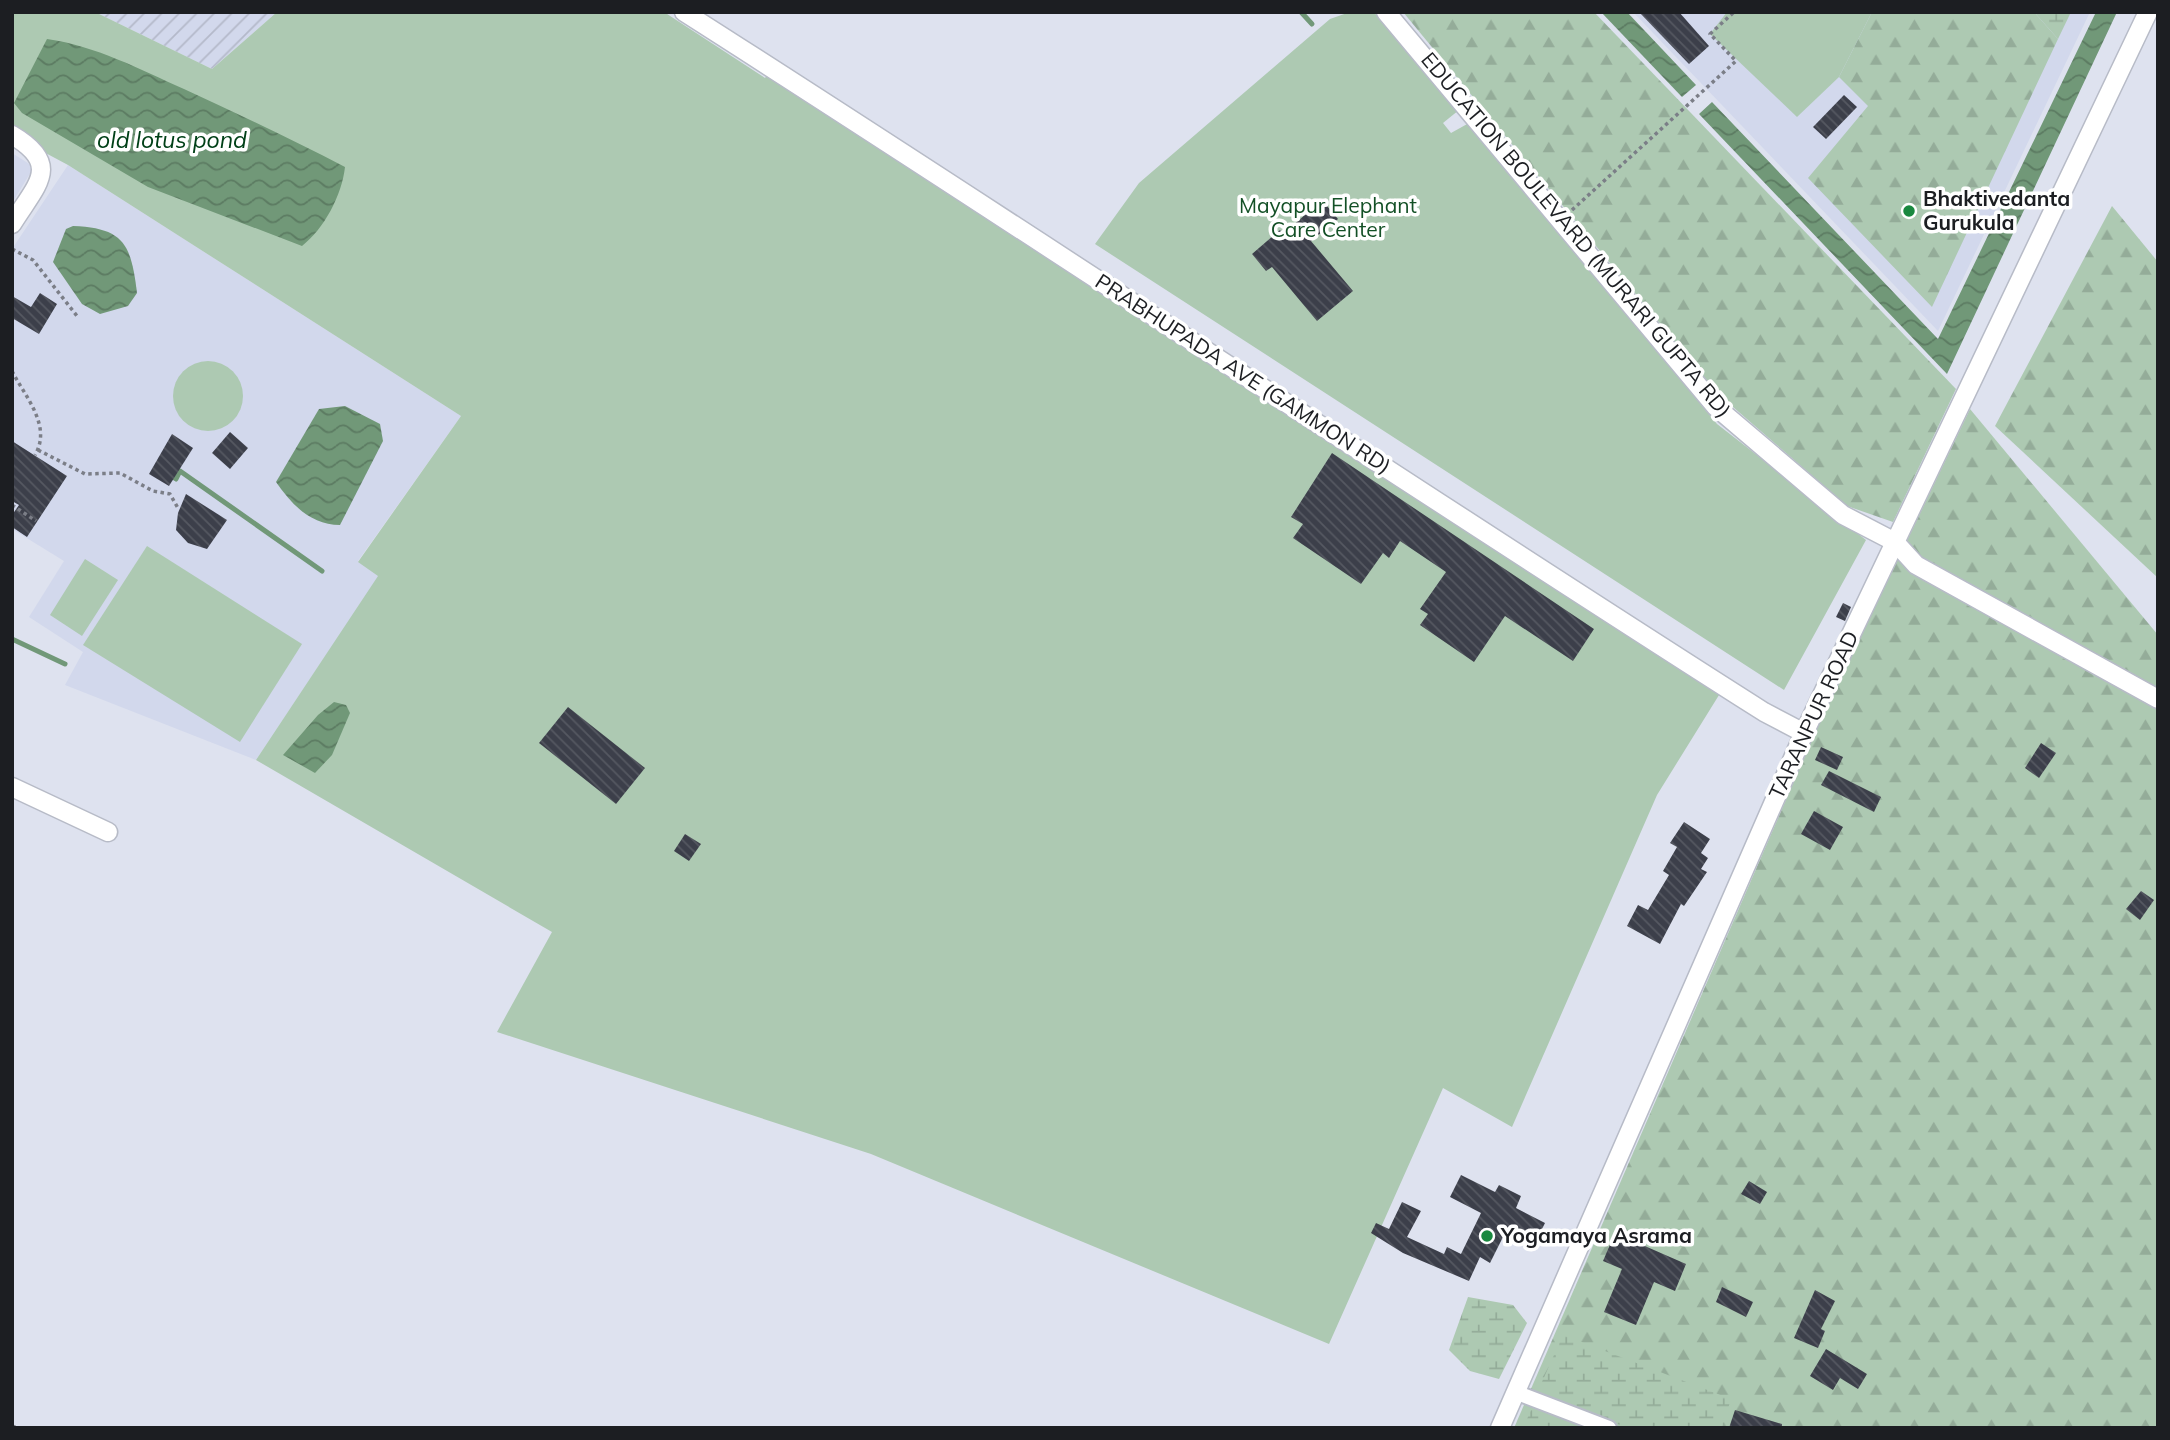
<svg xmlns="http://www.w3.org/2000/svg" width="2170" height="1440" viewBox="0 0 2170 1440" font-family="Mulish,sans-serif">
  <style>
    .built { fill: #d2d8ec }
    .industrial { fill: url(#industrial-furrows) }
    .green { fill: #adc9b2 }
    .forest { fill: url(#forest-firs) }
    .wetland { fill: url(#wetland-marsh) }
    .water { fill: url(#water-waves) }
    .lines { fill: none; stroke-linecap: round; stroke-linejoin: round }
    .stream { stroke: #719878; stroke-width: 5 }
    .building { fill: url(#building-back-hatch) }
    .minor-casing { stroke: #b7bbc7; stroke-width: 18 }
    .tertiary-casing { stroke: #b7bbc7; stroke-width: 21 }
    .path { stroke: #7b7e87; stroke-width: 3.5; stroke-dasharray: 3.5 3.5; stroke-linecap: butt }
    .minor { stroke: #fff; stroke-width: 14 }
    .tertiary { stroke: #fff; stroke-width: 18 }
    .poi-dot { fill: #19883f; stroke: #fff; stroke-width: 2.5 }
    .labels { text-anchor: middle; stroke-width: 7; stroke-linejoin: round; paint-order: stroke }
    .poi-label { font-size: 21px; font-weight: bold; fill: #1c1e22; stroke: #fff; text-anchor: start }
    .park-label { font-size: 21px; fill: #135026; stroke: #fff }
    .street-label { font-size: 21px; fill: #1c1e22; stroke: #fff }
    .water-label { font-size: 23px; font-style: italic; fill: #004017; stroke: #fff }
  </style>
  <defs>
    <pattern id="industrial-furrows" width="10" height="10" patternUnits="userSpaceOnUse" patternTransform="scale(1.75)"><rect width="10" height="10" fill="#d2d8ec"/><path d="M-1 1l2-2M0 10L10 0M9 11l2-2" fill="none" stroke="#b4b9ca"/></pattern>
    <pattern id="forest-firs" width="22" height="20" patternUnits="userSpaceOnUse" patternTransform="scale(1.75)"><rect width="22" height="20" fill="#adc9b2"/><path d="M5 1l3.5 6h-7zM16 11l3.5 6h-7z" fill="#94ac99"/></pattern>
    <pattern id="wetland-marsh" width="20" height="14" patternUnits="userSpaceOnUse" patternTransform="scale(1.75)"><rect width="20" height="14" fill="#adc9b2"/><path d="M1 5h8M5 5V1M11 12h8M15 12V8" fill="none" stroke="#94ac99"/></pattern>
    <pattern id="water-waves" width="16" height="10" patternUnits="userSpaceOnUse" patternTransform="scale(1.75)"><rect width="16" height="10" fill="#719878"/><path d="M0 5q4-4 8 0t8 0" fill="none" stroke="#5c7b62"/></pattern>
    <pattern id="building-back-hatch" width="6" height="6" patternUnits="userSpaceOnUse" patternTransform="scale(1.75)"><rect width="6" height="6" fill="#3c3f4a"/><path d="M-1 5l2 2M0 0l6 6M5-1l2 2" fill="none" stroke="#555861"/></pattern>
  </defs>
  <rect width="100%" height="100%" fill="#dee2ef"/>
  <g class="built">
    <path d="M1633 12H2090L1938 331Z"/>
    <path d="M12 153 34 167 12 203Z"/>
    <path d="M68 165 461 416 358 561 379 576 256 760 65 685 83 652 29 617 64 561 12 529V249Z"/>
  </g>
  <path class="industrial" d="M95 12H277L212 69Z"/>
  <g class="green">
    <path d="M12 12H95L212 69 277 12H664L765 78 772 68 1724 687 1657 795 1512 1127 1443 1088 1329 1344 871 1154 497 1032 552 932 256 760 378 576 358 562 461 416 68 165 12 135Z"/>
    <path d="M1350 12H1372L1390 23 1459 110 1443 123 1451 133 1469 123 1717 424 1866 540 1784 690 1095 244 1139 183 1330 19Z"/>
    <path d="M1727 12H1872L1839 77 1797 117 1710 34Z"/>
    <circle cx="208" cy="396" r="35"/>
    <path d="M147 546 302 644 240 742 83 645Z"/>
    <path d="M85 559 118 580 82 636 50 615Z"/>
  </g>
  <g class="forest">
    <path d="M1403 12H1594L1956 389 1893 522 1847 506 1718 394Z"/>
    <path d="M1872 12H2034L2058 39 1932 307 1808 178 1868 106 1839 77Z"/>
    <path d="M2112 206 2158 262V578L1995 426Z"/>
    <path d="M1970 409 2158 635V1428H1514L1817 728Z"/>
  </g>
  <g class="wetland">
    <path d="M2034 12H2071L2058 39Z"/>
    <path d="M1468 1297 1513 1305 1527 1323 1499 1379 1470 1371 1449 1350Z"/>
    <path d="M1563 1335 1731 1399 1722 1428H1628L1537 1393Z"/>
    <path d="M1532 1408 1587 1428H1523Z"/>
  </g>
  <g class="water">
    <path d="M1601 12H1627L1696 85 1682 97Z"/>
    <path d="M2096 12H2117L1947 374 1699 114 1712 102 1938 339Z"/>
    <path d="M47 39C96 46 139 69 184 89 238 114 292 139 345 167 342 195 324 229 302 246L148 187 22 113 14 103Z"/>
    <path d="M73 226C124 228 131 244 137 293L128 306 100 314 82 304 53 262 66 229Z"/>
    <path d="M345 406 380 424 383 441 340 525C311 525 292 505 276 482L319 409Z"/>
    <path d="M334 702 346 705 350 713 332 755 315 773 283 755 318 715Z"/>
  </g>
  <g class="lines">
    <g class="stream">
      <path d="M1301 12 1312 24"/>
      <path d="M168 474 176 479 180 471 322 571"/>
      <path d="M12 639 65 664"/>
    </g>
  </g>
  <g class="building">
    <path d="M1639 12H1679L1709 46 1689 64Z"/>
    <path d="M1844 95 1857 107 1826 139 1813 127Z"/>
    <path d="M1322 200 1338 219 1311 241 1353 291 1317 321 1272 267 1266 271 1252 254 1280 230 1283 234Z"/>
    <path d="M40 293 57 304 39 334 12 318V296L31 307Z"/>
    <path d="M230 432 248 448 230 469 212 453Z"/>
    <path d="M172 434 193 448 169 486 149 474Z"/>
    <path d="M12 441 67 476 27 537 12 527V515L19 505 12 501Z"/>
    <path d="M1332 453 1594 629 1573 661 1505 616 1474 662 1420 625 1428 614 1420 609 1446 572 1400 541 1389 558 1383 553 1361 584 1293 538 1303 524 1291 517Z"/>
    <path d="M186 494 227 520 207 549 188 543 176 530 178 513Z"/>
    <path d="M1843 603 1851 607 1845 621 1836 617Z"/>
    <path d="M568 707 645 768 616 804 539 743Z"/>
    <path d="M2041 743 2056 753 2039 778 2025 768Z"/>
    <path d="M1821 747 1843 757 1837 770 1815 760Z"/>
    <path d="M1829 771 1881 797 1874 812 1821 785Z"/>
    <path d="M1814 811 1843 827 1830 850 1801 834Z"/>
    <path d="M1684 822 1710 839 1701 853 1708 858 1701 869 1707 872 1684 906 1681 904 1660 944 1627 926 1638 905 1648 910 1669 875 1663 871 1677 847 1670 843Z"/>
    <path d="M685 834 701 844 689 861 674 851Z"/>
    <path d="M2141 891 2154 900 2140 920 2126 909Z"/>
    <path d="M1461 1175 1495 1192 1499 1185 1521 1196 1516 1208 1545 1223 1534 1245 1506 1231 1490 1263 1480 1257 1469 1281 1403 1253 1371 1233 1376 1223 1389 1229 1402 1202 1421 1211 1407 1237 1444 1254 1447 1247 1461 1254 1481 1213 1450 1197Z"/>
    <path d="M1749 1181 1767 1192 1760 1204 1741 1194Z"/>
    <path d="M1615 1233 1686 1264 1675 1291 1654 1282 1636 1325 1604 1312 1622 1269 1603 1261Z"/>
    <path d="M1722 1287 1753 1302 1746 1317 1716 1302Z"/>
    <path d="M1815 1290 1835 1301 1821 1329 1825 1331 1818 1348 1794 1338Z"/>
    <path d="M1826 1349 1867 1374 1858 1389 1840 1378 1833 1390 1810 1376Z"/>
    <path d="M1735 1410 1782 1424V1428H1729Z"/>
  </g>
  <g class="lines">
    <defs>
      <path id="minor" d="M1515 1392 1609 1428"/>
      <g id="tertiary">
        <path d="M684 12C1046 243 1402 482 1764 712L1804 733"/>
        <path d="M1386 12 1716 407 1843 515 1895 542 1916 565 2158 699"/>
        <path d="M12 135C63 165 36 185 12 224"/>
        <path d="M12 787 108 832"/>
        <path d="M1500 1428 1804 733 2148 12"/>
      </g>
    </defs>
    <use href="#minor" class="minor-casing"/>
    <use href="#tertiary" class="tertiary-casing"/>
    <g class="path">
      <path d="M1572 210 1736 61 1710 34 1734 12"/>
      <path d="M12 249 33 260 77 316"/>
      <path d="M12 371C26 398 52 426 35 455"/>
      <path d="M38 450 85 474 120 473 153 491 170 494 179 510"/>
      <path d="M12 505 36 521"/>
      <path d="M12 1426 18 1428"/>
    </g>
    <use href="#minor" class="minor"/>
    <use href="#tertiary" class="tertiary"/>
  </g>
  <g class="poi-dot">
    <circle cx="1909" cy="211" r="7"/>
    <circle cx="1487" cy="1236" r="7"/>
  </g>
  <g class="labels">
    <g class="poi-label">
      <text x="1923" y="206">Bhaktivedanta<tspan x="1923" dy="24">Gurukula</tspan></text>
      <text x="1501" y="1243">Yogamaya Asrama</text>
    </g>
    <g class="park-label">
      <text x="1328" y="213">Mayapur Elephant<tspan x="1328" dy="24">Care Center</tspan></text>
    </g>
    <g class="street-label">
      <text transform="translate(1576 235) rotate(50)" y="7">EDUCATION BOULEVARD (MURARI GUPTA RD)</text>
      <text transform="translate(1243 374) rotate(33)" y="7">PRABHUPADA AVE (GAMMON RD)</text>
      <text transform="translate(1814 715) rotate(-65)" y="7">TARANPUR ROAD</text>
    </g>
    <g class="water-label">
      <text x="172" y="148">old lotus pond</text>
    </g>
  </g>
  <rect width="2170" height="1440" fill="none" stroke="#1c1e22" stroke-width="28"/>
</svg>
